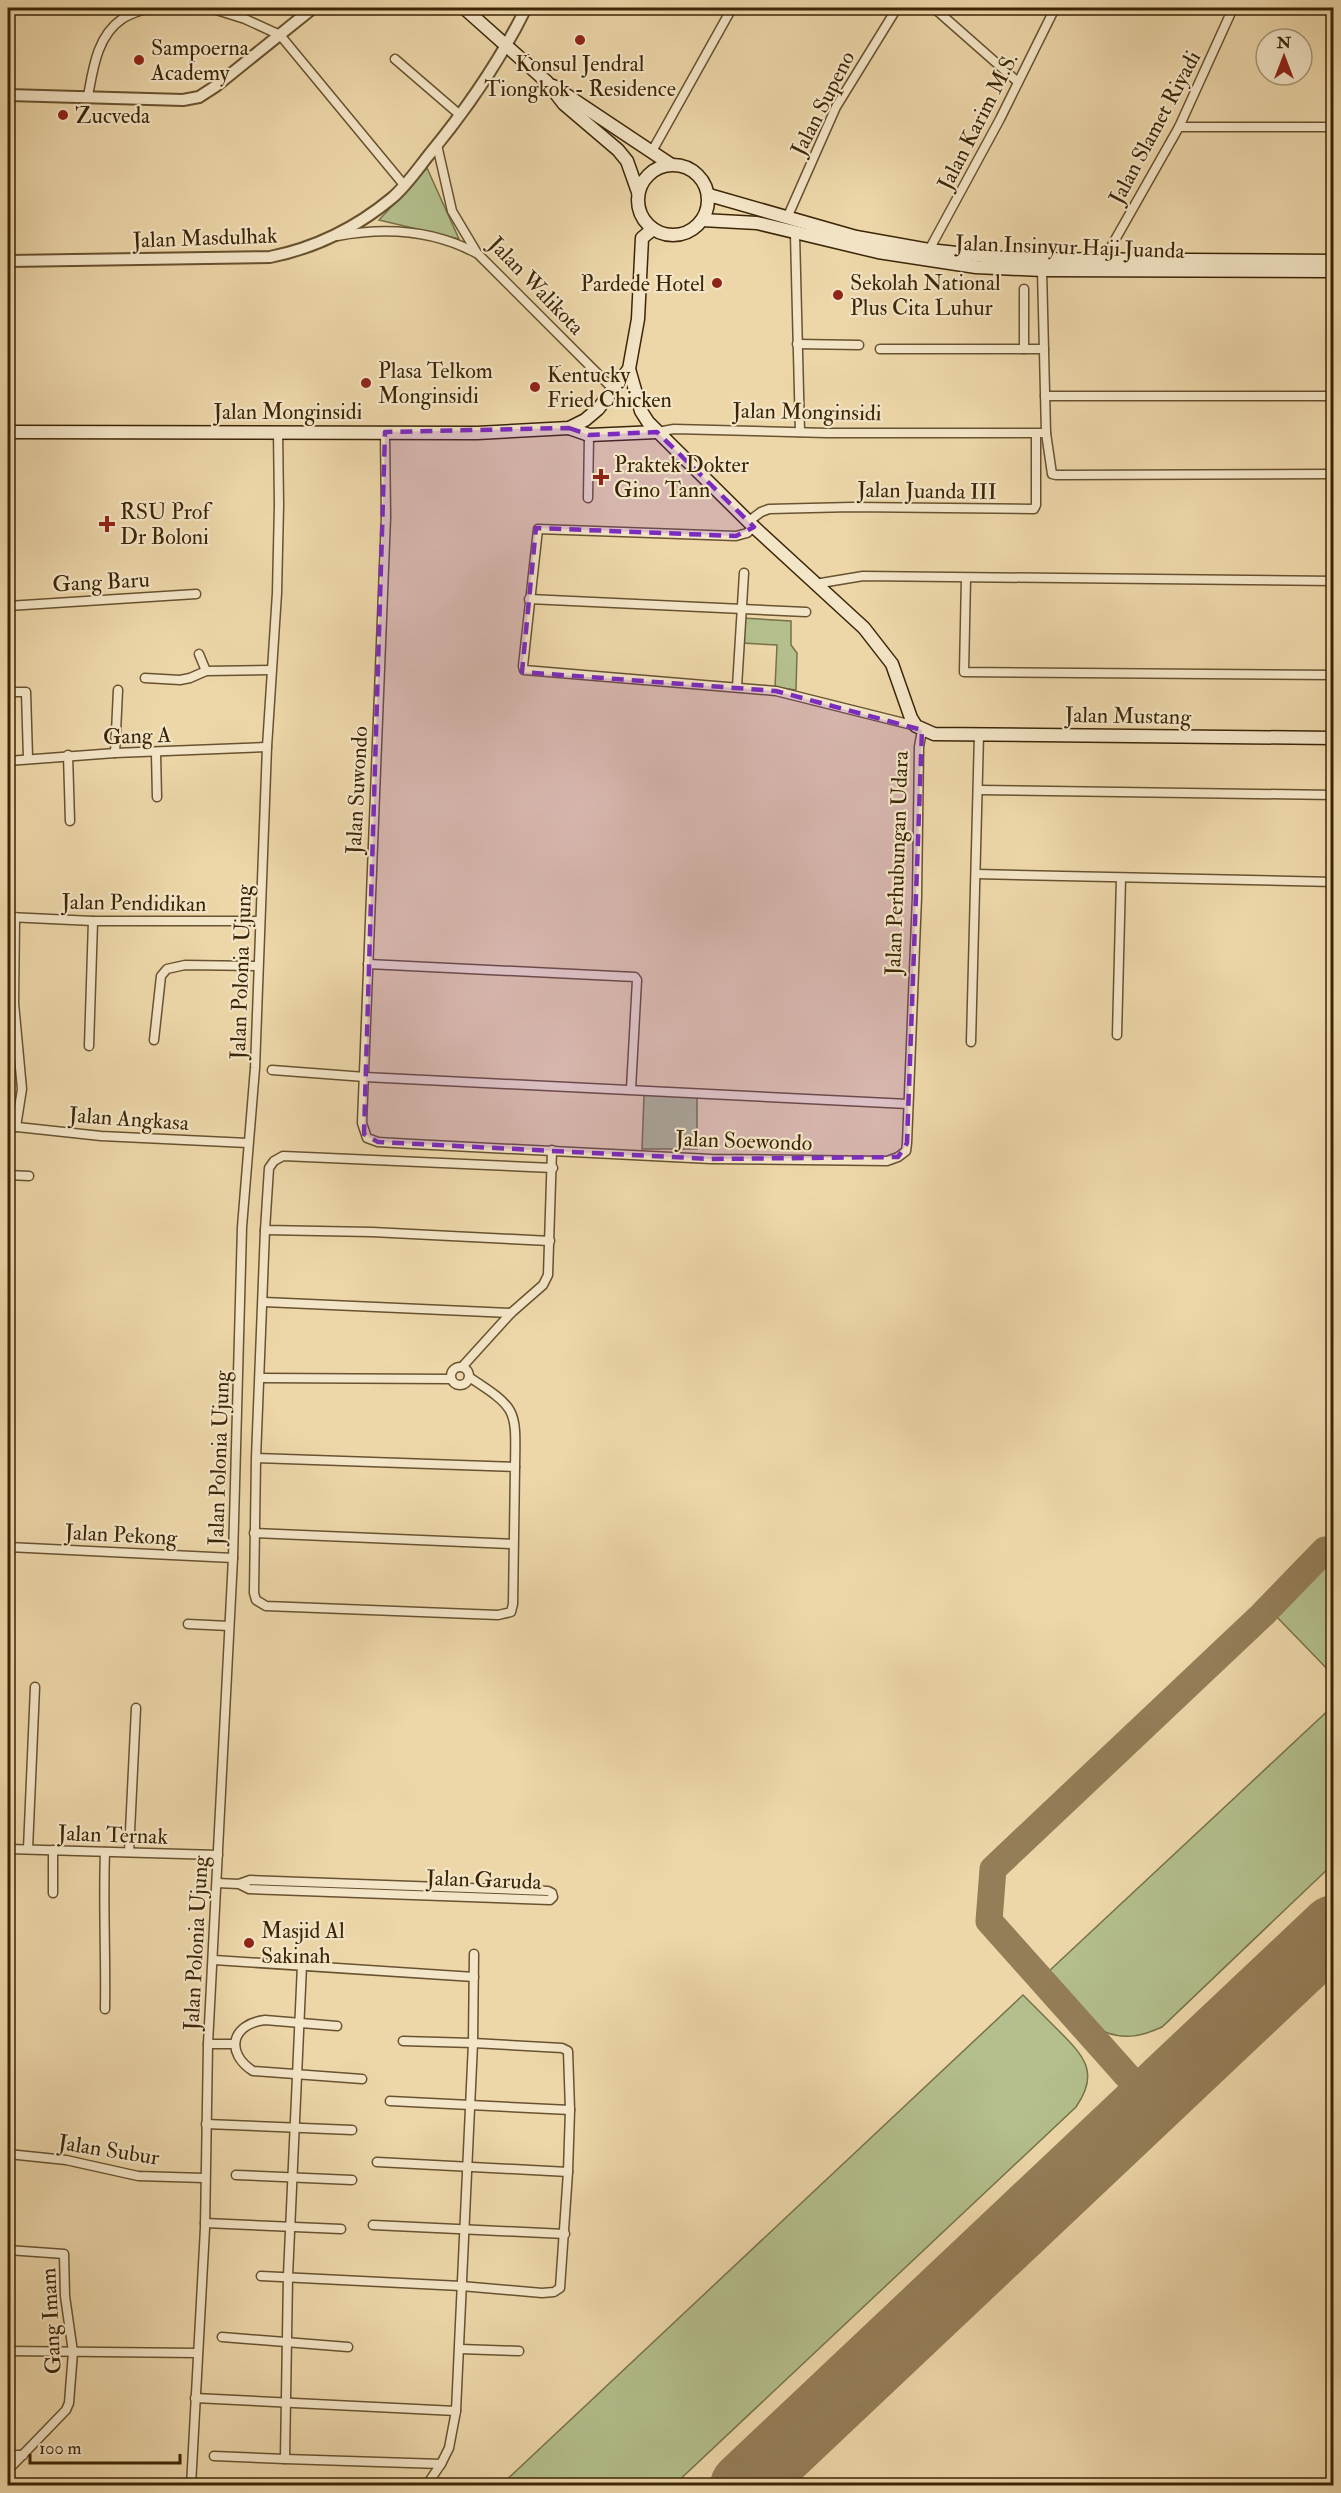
<svg xmlns="http://www.w3.org/2000/svg" width="1341" height="2493" viewBox="0 0 1341 2493" font-family="'IM FELL Double Pica',serif">
  <style>
    .green { fill: #b3bf8c; stroke: #777249; stroke-width: 1.5 }
    .lines { fill: none; stroke-linecap: round; stroke-linejoin: round }
    .taxiway { stroke: #947e58; stroke-width: 27 }
    .runway { stroke: #947e58; stroke-width: 68 }
    .minor-casing { stroke: #68522f; stroke-width: 11 }
    .tertiary-casing { stroke: #68522f; stroke-width: 14 }
    .secondary-casing { stroke: #3b2506; stroke-width: 15 }
    .minor { stroke: #f3e5c7; stroke-width: 8 }
    .tertiary { stroke: #f3e5c7; stroke-width: 10 }
    .secondary { stroke: #f3e5c7; stroke-width: 12 }
    .marked { fill: #7b2cbf; fill-opacity: 0.2; stroke: #7b2cbf; stroke-width: 4.5; stroke-dasharray: 12 8; stroke-linejoin: round }
    .poi-dot { fill: #8f2418; stroke: #f3e5c7; stroke-width: 2 }
    .labels { text-anchor: middle; stroke-width: 4.5; stroke-linejoin: round; paint-order: stroke }
    .poi-label { font-size: 22px; fill: #3b2506; stroke: #f3e5c7; text-anchor: start }
    .street-label { font-size: 22px; fill: #3b2506; stroke: #f3e5c7 }
  </style>
  <rect width="100%" height="100%" fill="#edd7a9"/>
  <filter id="stains"><feTurbulence type="fractalNoise" baseFrequency=".00333" numOctaves="4"/><feColorMatrix values="0 0 0 0 .2 0 0 0 0 .09 0 0 0 0 .02 0 0 0 .5 -.17"/></filter>
  <radialGradient id="worn" r=".72"><stop offset=".6" stop-color="#630" stop-opacity="0"/><stop offset="1" stop-color="#630" stop-opacity=".3"/></radialGradient>
  <g class="green">
    <path d="M427 168 459 239 379 220Z"/>
    <path d="M742 618 791 621V645L797 653 796 690 775 687 777 645 741 643Z"/>
    <path d="M644 1095 697 1096V1149H642Z"/>
    <path d="M1333 1560V1675L1274 1614Z"/>
    <path d="M1334 1705 1333 1864 1162 2027C1142 2036 1126 2040 1105 2032L1048 1972Z"/>
    <path d="M1023 1995C1035 2007 1047 2019 1059 2031 1084 2056 1100 2073 1076 2107L674 2485H501Z"/>
  </g>
  <g class="lines">
    <path class="taxiway" d="M1130 2079 989 1921 993 1869 1262 1615 1325 1550"/>
    <path class="runway" d="M744 2486 1334 1929"/>
    <defs>
      <g id="minor">
        <path d="M210 8 245 19 280 35 404 185"/>
        <path d="M934 8 1018 82"/>
        <path d="M395 59 460 115"/>
        <path d="M88 96C93 69 97 36 122 19 129 14 140 11 148 8"/>
        <path d="M1179 127H1334"/>
        <path d="M437 145 452 211 477 253 614 390"/>
        <path d="M651 153 732 8"/>
        <path d="M787 218 836 107 897 8"/>
        <path d="M795 234 800 432"/>
        <path d="M337 236C385 227 433 230 476 253"/>
        <path d="M929 250 1000 119 1055 8"/>
        <path d="M1103 261 1179 127 1233 8"/>
        <path d="M1042 270 1046 433 1052 474 1056 475 1334 474"/>
        <path d="M797 344 859 345"/>
        <path d="M880 349H1044"/>
        <path d="M1024 349V289"/>
        <path d="M1045 396H1334"/>
        <path d="M385 432 386 517 362 1123 367 1138 378 1142 412 1144 711 1159 887 1161 898 1157 906 1151 907 1143 917 897 919 747 922 730"/>
        <path d="M657 432 674 429 827 433H1046"/>
        <path d="M588 498 589 435"/>
        <path d="M749 521 761 512 769 509 852 507 1034 509 1036 505V435"/>
        <path d="M754 527 747 533 736 536 538 529 523 666 524 670 776 691 916 726"/>
        <path d="M966 578 964 672 1334 675"/>
        <path d="M815 584 863 576 1334 581"/>
        <path d="M529 599 806 612"/>
        <path d="M8 606 196 594"/>
        <path d="M199 654 206 671"/>
        <path d="M145 678 180 680 190 678 206 671 271 670"/>
        <path d="M737 687 744 573"/>
        <path d="M8 692H26L28 758"/>
        <path d="M115 753 118 690"/>
        <path d="M156 753 157 797"/>
        <path d="M68 755 70 821"/>
        <path d="M8 761 115 753 267 747"/>
        <path d="M979 790 1334 795"/>
        <path d="M976 874 1334 882"/>
        <path d="M8 917 93 921H260"/>
        <path d="M15 917 14 1003 22 1089 16 1127"/>
        <path d="M368 964 635 977 637 980 631 1089"/>
        <path d="M1117 1035 1121 878"/>
        <path d="M154 1040 161 976 167 969 185 965 258 966"/>
        <path d="M971 1042 979 734"/>
        <path d="M89 1046 93 921"/>
        <path d="M272 1070 365 1077 908 1104"/>
        <path d="M8 1126 101 1136 248 1143"/>
        <path d="M8 1175 29 1176"/>
        <path d="M550 1241 372 1232 265 1230 269 1168 274 1161 283 1156 553 1168"/>
        <path d="M264 1302 511 1313"/>
        <circle cx="460" cy="1376" r="9"/>
        <path d="M462 1367 511 1313 543 1285 548 1275 552 1150"/>
        <path d="M469 1377C518 1409 516 1409 515 1467"/>
        <path d="M260 1378 451 1379"/>
        <path d="M256 1458 515 1467 513 1604 511 1612 498 1615 266 1606 256 1600 254 1593 256 1458 265 1230"/>
        <path d="M254 1533 513 1544"/>
        <path d="M8 1547 233 1558"/>
        <path d="M188 1624 229 1626"/>
        <path d="M8 1849 218 1855"/>
        <path d="M28 1849 35 1687"/>
        <path d="M53 1850V1893"/>
        <path d="M105 1852C103 1904 106 1957 105 2009"/>
        <path d="M129 1852 136 1708"/>
        <path d="M217 1883 239 1884 250 1880 548 1891 552 1893 553 1897 550 1900 249 1889 239 1884"/>
        <path d="M214 1960 474 1977"/>
        <path d="M337 2026 265 2020C231 2024 225 2053 253 2071L362 2079"/>
        <path d="M208 2044H235"/>
        <path d="M390 2101 570 2110"/>
        <path d="M206 2124 352 2130"/>
        <path d="M8 2154 66 2160 138 2176 204 2178"/>
        <path d="M377 2162 568 2172"/>
        <path d="M236 2175 352 2180"/>
        <path d="M205 2223 341 2229"/>
        <path d="M373 2225 565 2234"/>
        <path d="M8 2250 64 2254 65 2296 73 2352 69 2403 66 2410 8 2470"/>
        <path d="M261 2276 461 2286 542 2293 554 2292 560 2288 568 2172 570 2110 568 2051 562 2048 473 2043 403 2041"/>
        <path d="M222 2337 348 2347"/>
        <path d="M460 2349 519 2351"/>
        <path d="M8 2351 197 2353"/>
        <path d="M195 2398 456 2411 473 2043 474 1954"/>
        <path d="M8 2455H23"/>
        <path d="M214 2456 285 2459 288 2276 302 1965"/>
        <path d="M285 2459 441 2464 449 2448 456 2411"/>
        <path d="M191 2486 205 2228 208 2044 233 1558 242 1227 255 1068 267 747 277 593 279 505 278 431"/>
        <path d="M426 2486 441 2464"/>
      </g>
      <g id="tertiary">
        <path d="M8 95 183 100 199 97 216 86 313 8"/>
        <path d="M8 261 270 257C315 248 357 227 392 198 406 186 417 170 428 156 466 110 500 61 526 8"/>
      </g>
      <g id="secondary">
        <path d="M464 8 547 82 564 104 618 150 627 161 638 192"/>
        <path d="M553 86 670 164"/>
        <circle cx="673" cy="200" r="35"/>
        <path d="M709 195 856 237 929 250 1012 259 1334 261"/>
        <path d="M702 220 757 223 878 252 976 267 1042 270 1334 271"/>
        <path d="M629 369 641 411 648 422 754 527 864 628 892 664 911 718 916 726 934 734 1334 738"/>
        <path d="M569 428 589 435 657 432"/>
        <path d="M8 432 477 433 569 428 585 420 598 409 629 369 638 319 642 238 653 229"/>
      </g>
    </defs>
    <use href="#minor" class="minor-casing"/>
    <use href="#tertiary" class="tertiary-casing"/>
    <use href="#secondary" class="secondary-casing"/>
    <use href="#minor" class="minor"/>
    <use href="#tertiary" class="tertiary"/>
    <use href="#secondary" class="secondary"/>
  </g>
  <path class="marked" d="M569 428 589 435 657 432 754 527 736 536 536 528 522 672 776 691 922 730 907 1143 898 1157 711 1159 378 1142 364 1134 385 432Z"/>
  <g class="poi-dot">
    <circle cx="580" cy="40" r="6"/>
    <circle cx="139" cy="60" r="6"/>
    <circle cx="63" cy="115" r="6"/>
    <circle cx="717" cy="283" r="6"/>
    <circle cx="838" cy="295" r="6"/>
    <circle cx="366" cy="383" r="6"/>
    <circle cx="535" cy="387" r="6"/>
    <path d="M598 468h6v6h6v6h-6v6h-6v-6h-6v-6h6z"/>
    <path d="M104 515h6v6h6v6h-6v6h-6v-6h-6v-6h6z"/>
    <circle cx="249" cy="1943" r="6"/>
  </g>
  <g class="labels">
    <g class="poi-label">
      <text x="151" y="55">Sampoerna<tspan x="151" dy="25">Academy</tspan></text>
      <text x="580" y="71" text-anchor="middle">Konsul Jendral<tspan x="580" dy="25">Tiongkok - Residence</tspan></text>
      <text x="75" y="123">Zucveda</text>
      <text x="850" y="290">Sekolah National<tspan x="850" dy="25">Plus Cita Luhur</tspan></text>
      <text x="705" y="291" text-anchor="end">Pardede Hotel</text>
      <text x="378" y="378">Plasa Telkom<tspan x="378" dy="25">Monginsidi</tspan></text>
      <text x="547" y="382">Kentucky<tspan x="547" dy="25">Fried Chicken</tspan></text>
      <text x="614" y="472">Praktek Dokter<tspan x="614" dy="25">Gino Tann</tspan></text>
      <text x="120" y="519">RSU Prof<tspan x="120" dy="25">Dr Boloni</tspan></text>
      <text x="261" y="1938">Masjid Al<tspan x="261" dy="25">Sakinah</tspan></text>
    </g>
    <g class="street-label">
      <text transform="translate(822 103) rotate(-63)" y="8">Jalan Supeno</text>
      <text transform="translate(977 121) rotate(-63)" y="8">Jalan Karim M.S.</text>
      <text transform="translate(1154 127) rotate(-62)" y="8">Jalan Slamet Riyadi</text>
      <text transform="translate(205 237) rotate(-2)" y="8">Jalan Masdulhak</text>
      <text transform="translate(1070 246) rotate(2)" y="8">Jalan Insinyur Haji Juanda</text>
      <text transform="translate(537 285) rotate(46)" y="8">Jalan Walikota</text>
      <text x="288" y="419">Jalan Monginsidi</text>
      <text transform="translate(807 411) rotate(1)" y="8">Jalan Monginsidi</text>
      <text transform="translate(927 490) rotate(1)" y="8">Jalan Juanda III</text>
      <text transform="translate(101 581) rotate(-3)" y="8">Gang Baru</text>
      <text transform="translate(1128 715) rotate(1)" y="8">Jalan Mustang</text>
      <text transform="translate(137 735) rotate(-2)" y="8">Gang A</text>
      <text transform="translate(356 790) rotate(-87)" y="8">Jalan Suwondo</text>
      <text transform="translate(896 863) rotate(-88)" y="8">Jalan Perhubungan Udara</text>
      <text transform="translate(134 902) rotate(1)" y="8">Jalan Pendidikan</text>
      <text transform="translate(240 972) rotate(-88)" y="8">Jalan Polonia Ujung</text>
      <text transform="translate(129 1118) rotate(4)" y="8">Jalan Angkasa</text>
      <text transform="translate(744 1140) rotate(2)" y="8">Jalan Soewondo</text>
      <text transform="translate(218 1458) rotate(-88)" y="8">Jalan Polonia Ujung</text>
      <text transform="translate(121 1534) rotate(3)" y="8">Jalan Pekong</text>
      <text transform="translate(113 1834) rotate(2)" y="8">Jalan Ternak</text>
      <text transform="translate(484 1879) rotate(2)" y="8">Jalan Garuda</text>
      <text transform="translate(195 1943) rotate(-87)" y="8">Jalan Polonia Ujung</text>
      <text transform="translate(109 2149) rotate(9)" y="8">Jalan Subur</text>
      <text transform="translate(50 2321) rotate(-93)" y="8">Gang Imam</text>
    </g>
  </g>
  <rect width="1341" height="2493" fill="none" stroke="#edd7a9" stroke-width="30"/>
  <rect x="9" y="9" width="1323" height="2475" fill="none" stroke="#3b2506" stroke-width="3"/>
  <rect x="15" y="15" width="1311" height="2463" fill="none" stroke="#3b2506" stroke-width="1.5"/>
  <g transform="translate(1284 57)"><circle r="28" fill="#f3e5c7" stroke="#a9987a" stroke-width="1.5"/>
  <path d="M0-4.5L10 22L0 15L-10 22Z" fill="#8f2418"/>
  <text y="-9" font-size="16" font-weight="bold" text-anchor="middle" fill="#3b2506">N</text>
  </g>
  <path d="M30 2454v9h150v-9" fill="none" stroke="#3b2506" stroke-width="3"/>
  <text x="39" y="2454" font-size="18" fill="#3b2506" stroke="#f3e5c7" stroke-width="4.5" paint-order="stroke">100 m</text>
  <rect width="100%" height="100%" filter="url(#stains)"/>
  <rect width="100%" height="100%" fill="url(#worn)"/>
</svg>
